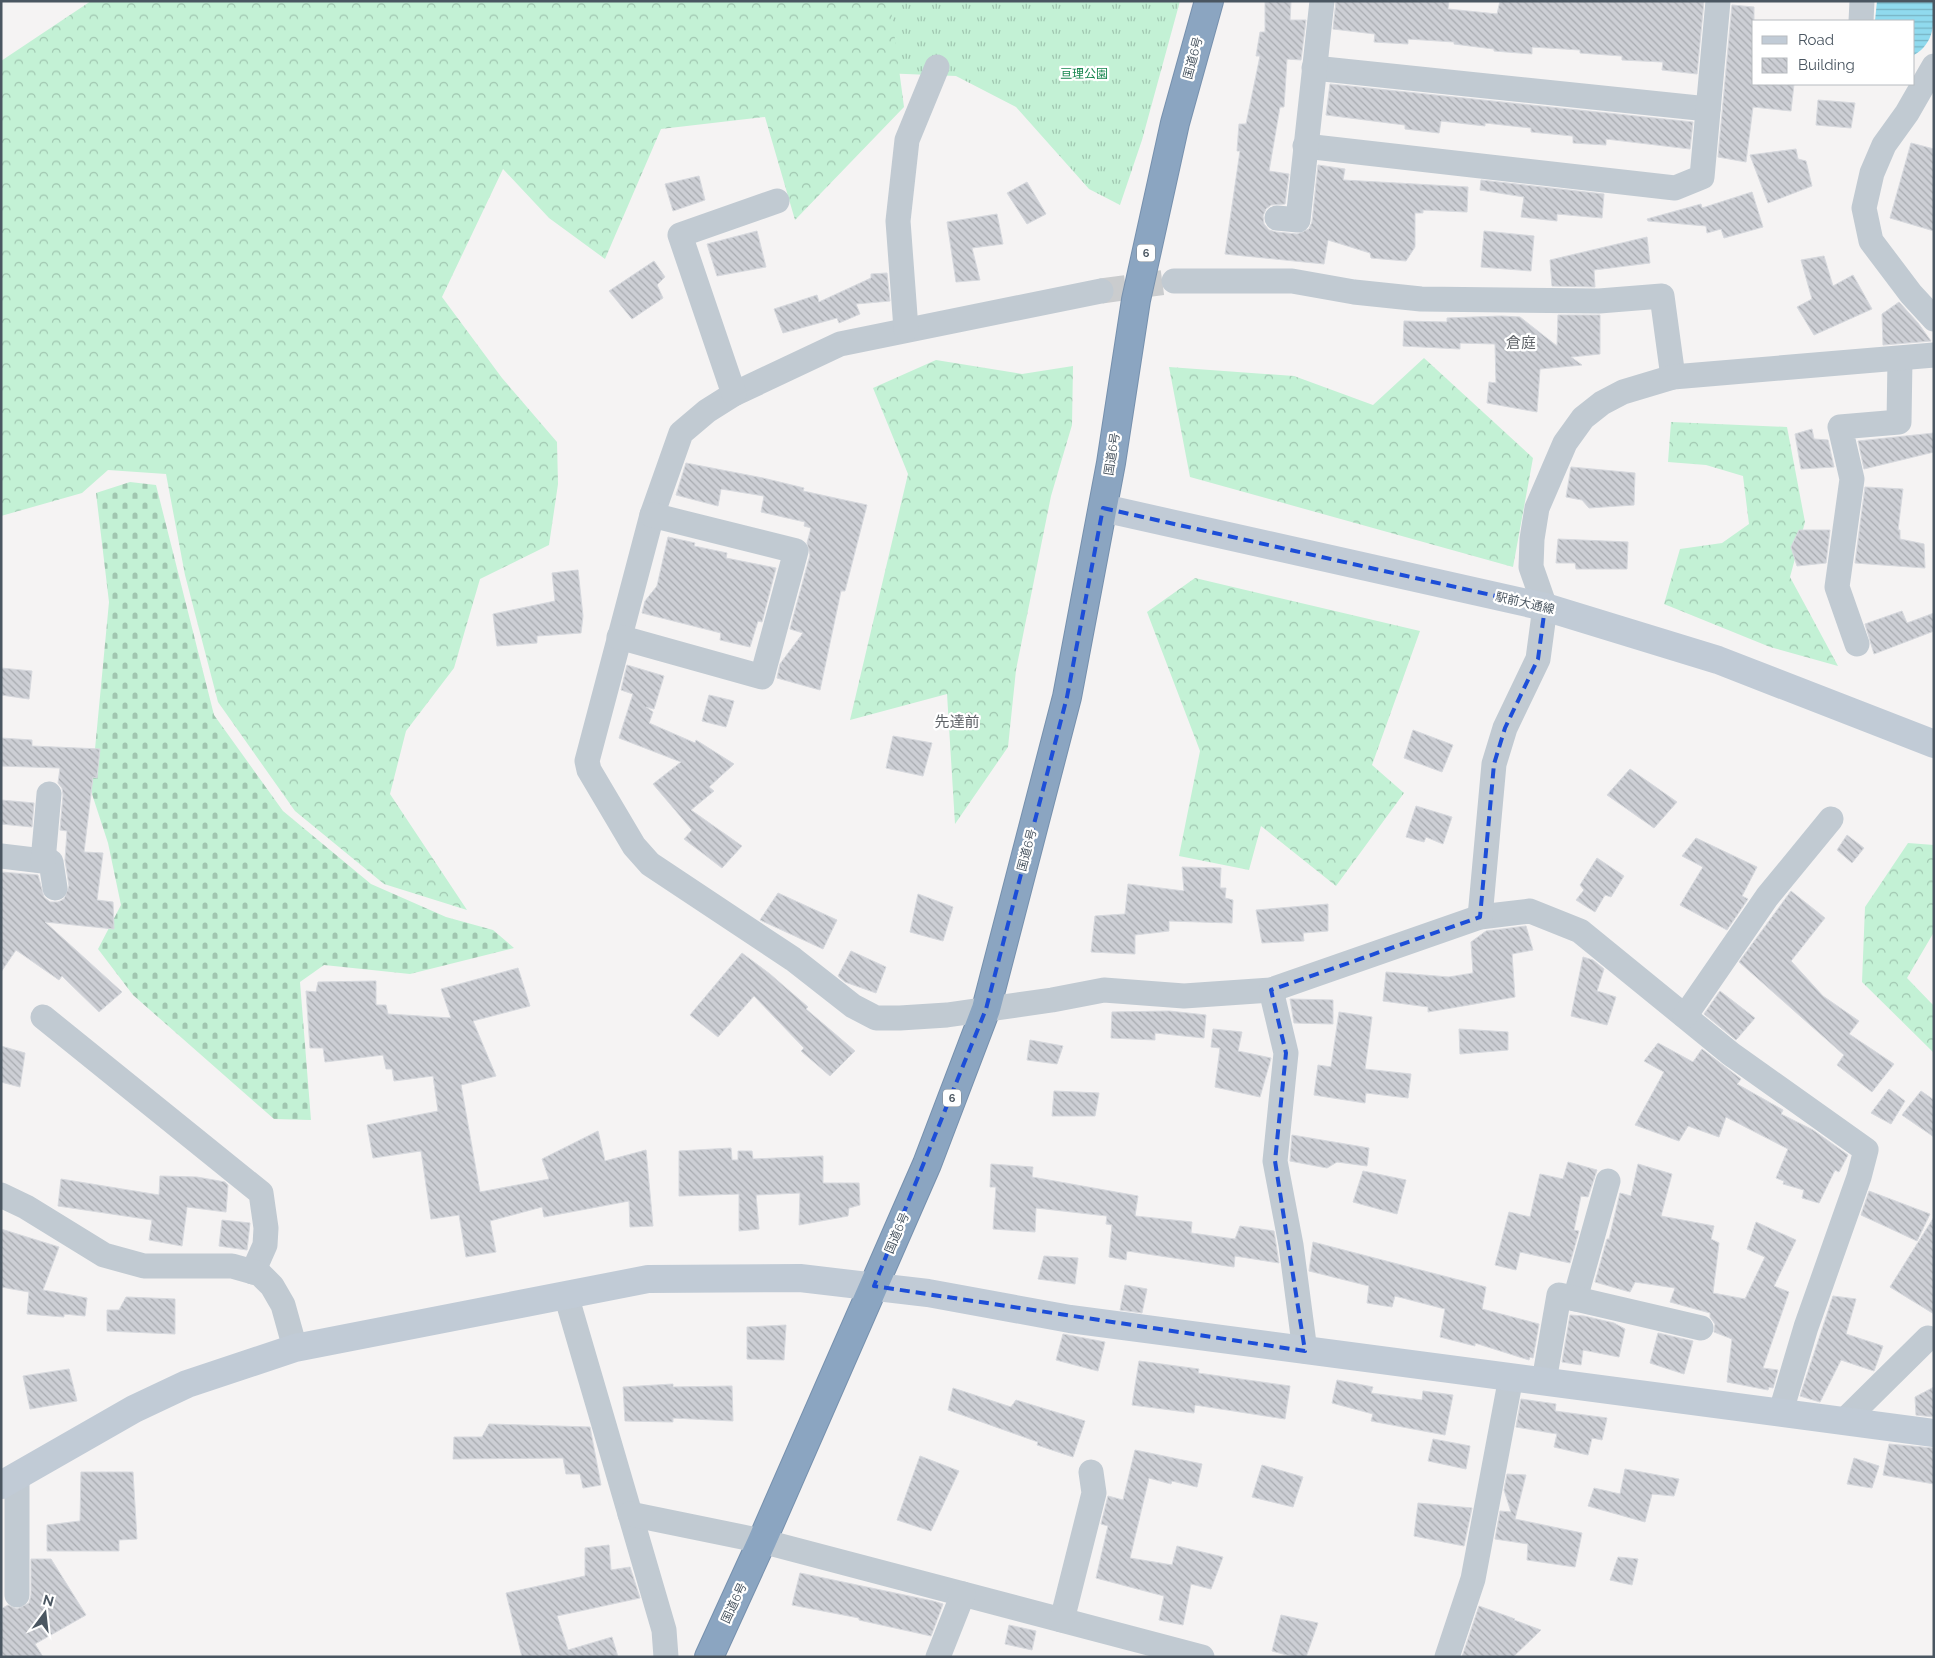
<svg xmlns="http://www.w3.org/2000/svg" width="1935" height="1658" viewBox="0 0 1935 1658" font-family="Raleway,'Noto Sans JP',sans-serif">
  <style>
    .grass { fill: url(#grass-tufts) }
    .forest { fill: url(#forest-crowns) }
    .cemetery { fill: url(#cemetery-stones) }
    .water { fill: url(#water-rules) }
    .building { fill: url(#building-back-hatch); stroke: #d7d9de }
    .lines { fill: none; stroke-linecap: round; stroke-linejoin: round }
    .street-tunnel { stroke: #caccce; stroke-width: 25; stroke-dasharray: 25 12; stroke-linecap: butt }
    .highway-casing { stroke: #7690ad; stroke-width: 30 }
    .street { stroke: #c1cad2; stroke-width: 25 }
    .secondary { stroke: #c1cbd6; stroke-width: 28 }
    .highway { stroke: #8ba5c1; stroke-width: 28 }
    .marked { fill: none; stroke: #1d4ed8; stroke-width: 4; stroke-dasharray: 10 6; stroke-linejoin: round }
    .labels { text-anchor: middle; stroke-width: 4.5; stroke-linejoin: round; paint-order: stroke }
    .shield { fill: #fff; stroke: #808990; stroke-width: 1 }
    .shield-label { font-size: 11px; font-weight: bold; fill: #4a5661 }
    .street-label { font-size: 12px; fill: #4a5661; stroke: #fff }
    .park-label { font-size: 12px; fill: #17864f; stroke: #fff }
    .quarter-label { font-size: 15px; fill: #5f6368; stroke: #fff }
  </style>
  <defs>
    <pattern id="grass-tufts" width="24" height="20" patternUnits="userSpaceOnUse" patternTransform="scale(1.25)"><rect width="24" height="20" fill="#c3f1d5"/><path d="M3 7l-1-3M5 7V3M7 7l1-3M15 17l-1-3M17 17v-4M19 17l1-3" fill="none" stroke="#a0c6b0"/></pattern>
    <pattern id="forest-crowns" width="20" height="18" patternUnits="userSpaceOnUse" patternTransform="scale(1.25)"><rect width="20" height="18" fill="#c3f1d5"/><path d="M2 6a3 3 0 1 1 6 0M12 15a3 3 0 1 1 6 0" fill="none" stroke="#a0c6b0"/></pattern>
    <pattern id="cemetery-stones" width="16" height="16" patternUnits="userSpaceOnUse" patternTransform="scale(1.25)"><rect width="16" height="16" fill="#c3f1d5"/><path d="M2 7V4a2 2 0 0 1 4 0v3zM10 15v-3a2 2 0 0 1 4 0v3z" fill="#a0c6b0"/></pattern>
    <pattern id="water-rules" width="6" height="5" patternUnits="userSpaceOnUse" patternTransform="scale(1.25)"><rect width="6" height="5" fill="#90daee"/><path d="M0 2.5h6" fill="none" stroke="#78b4c4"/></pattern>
    <pattern id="building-back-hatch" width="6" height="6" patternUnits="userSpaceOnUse" patternTransform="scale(1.25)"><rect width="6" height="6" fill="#cdcfd5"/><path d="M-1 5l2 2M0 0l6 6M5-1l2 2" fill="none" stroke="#a8abb0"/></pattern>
  </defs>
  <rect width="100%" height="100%" fill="#f5f3f3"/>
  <path class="grass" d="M485 1H1180L1142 140 1120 205 1089 189 1016 107 956 76 502 58Z"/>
  <g class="forest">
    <path d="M91 1H890L904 107 795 220 765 117 661 129 605 259 549 218 503 169 442 297 502 378 557 442 558 484 549 545 480 579 454 668 406 731 390 794 467 910 384 884 295 811 218 702 185 575 166 474 108 470 82 493 1 516V61Z"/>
    <path d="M1424 358 1533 458 1513 567 1190 477 1169 367 1294 376 1373 405Z"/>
    <path d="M936 360 1022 374 1073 366 1072 425 1051 496 1016 670 1008 747 955 824 947 694 850 720 908 474 873 388Z"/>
    <path d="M1671 422 1787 427 1805 522 1790 577 1838 666 1770 647 1664 604 1680 549 1722 543 1749 524 1743 476 1706 465 1668 462Z"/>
    <path d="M1195 578 1420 631 1372 765 1404 793 1336 886 1261 826 1249 870 1179 856 1200 751 1147 612Z"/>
    <path d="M1908 843 1934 845V932L1907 978 1934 1006V1053L1862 982 1865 907Z"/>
  </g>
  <path class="cemetery" d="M130 482 156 485 214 715 283 811 371 884 446 917 493 930 514 948 410 974 324 965 300 982 311 1120 274 1119 133 995 98 949 121 905 108 843 91 791 109 602 96 493Z"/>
  <path class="water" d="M1877 1H1934C1934 23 1935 43 1914 55V21H1875Z"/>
  <g class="building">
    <path d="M1265 1H1291L1290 20H1306L1301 60 1287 59 1284 107H1280L1269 171 1289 174 1285 204 1271 205 1266 209 1263 216 1264 224 1269 230 1276 232 1297 234 1309 229 1312 222 1318 165 1345 169 1343 180 1468 187 1467 212 1423 210V213H1415V247L1406 261 1371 258 1370 253 1328 240 1324 264 1225 254 1240 151H1237L1239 124H1246L1260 56H1256L1260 32H1265Z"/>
    <path d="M1336 1H1449L1448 9 1497 14 1500 1H1704L1697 74 1662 70 1663 62 1622 60V56L1580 53V50L1532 47V54L1494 51V49L1454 44V42L1408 39V44L1374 42 1375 34 1333 29Z"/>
    <path d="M1732 5 1754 7V84H1794L1791 111 1753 107 1746 162 1718 157Z"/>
    <path d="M1330 84 1693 122 1690 149 1606 139V145L1573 143V136L1531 132V128L1485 123V126L1441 121 1439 133 1405 129V125L1326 115Z"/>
    <path d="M1818 100 1855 103 1851 128 1816 125Z"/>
    <path d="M1911 143 1934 149V231L1890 218Z"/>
    <path d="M1796 149 1798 159 1806 161 1812 186 1768 203 1750 155Z"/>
    <path d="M699 176 705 200 673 211 665 184Z"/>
    <path d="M1481 180 1604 194 1602 218 1557 214V221L1521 217 1524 197 1480 190Z"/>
    <path d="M1027 182 1046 214 1027 224 1007 193Z"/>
    <path d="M1752 192 1763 227 1724 238 1721 229 1707 233 1706 226 1648 221 1647 219 1701 204 1702 208Z"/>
    <path d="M997 214 1003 244 972 248 980 280 956 282 947 222Z"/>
    <path d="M757 231 766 267 717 276 707 244Z"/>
    <path d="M1484 231 1534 236 1531 271 1481 267Z"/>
    <path d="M1647 237 1650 263 1594 270 1595 287 1552 286 1550 260Z"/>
    <path d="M1824 256 1833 286 1853 275 1872 309 1814 335 1797 307 1812 299 1801 260Z"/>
    <path d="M654 261 665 277 657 285 663 298 632 319 609 291Z"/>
    <path d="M887 273 890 301 856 304 860 314 839 323 837 318 783 333 774 309 817 295 819 302 871 278V274Z"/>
    <path d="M1899 302 1918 323 1931 341 1883 345 1882 314Z"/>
    <path d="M1558 315H1600V354L1571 357 1582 365 1540 369 1537 412 1487 403 1489 382 1496 383 1495 344 1460 343V349L1403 346 1404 321 1447 322V318L1501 316 1520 317 1557 346Z"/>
    <path d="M1812 429 1814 439 1828 440 1834 467 1801 469 1795 434Z"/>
    <path d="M1934 433V452L1864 469 1858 441Z"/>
    <path d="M686 463 763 478 804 488 803 491 867 505 845 591H841L820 690 777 678 780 664 803 633 790 629 810 555 807 543 811 528 804 526 805 522 761 512 764 496 721 489 718 506 676 495Z"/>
    <path d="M1571 467 1635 473 1634 505 1589 508 1582 500 1566 497Z"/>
    <path d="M1865 487 1903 489 1898 530H1900V539L1924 544 1925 568 1855 563Z"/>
    <path d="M1799 530H1830L1826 563 1797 566 1791 547Z"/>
    <path d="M668 537 695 543 694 546 727 553 726 558 776 568 762 622 758 621 750 647 720 640 721 633 642 613 645 601 657 586Z"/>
    <path d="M1558 539 1628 542 1627 569H1576L1575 563H1556Z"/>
    <path d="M578 570 583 616 581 633 537 636V643L497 646 493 614 555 601 552 573Z"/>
    <path d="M1902 611 1907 623 1934 613V631L1874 654 1865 624Z"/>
    <path d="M627 665 664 676 654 709 646 707 653 712 649 723 695 743 696 740 734 764 709 787 714 791 691 810 742 846 722 868 684 839 692 830 653 784 681 762 619 738 633 694 621 690Z"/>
    <path d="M1 668 32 671 29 699 1 695Z"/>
    <path d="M709 695 734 701 726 727 702 721Z"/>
    <path d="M1413 730 1453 745 1442 772 1404 758Z"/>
    <path d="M893 736 932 743 923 776 886 768Z"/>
    <path d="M1 738 32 740V746L100 749 97 778 93 777 84 852 103 853 97 900 113 902 114 929 45 922 122 992 99 1012 62 976 59 980 16 950 1 972V872L38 875 44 897 50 902H58L64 899 69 886 65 860 67 831 60 830 63 795 62 788 58 783 60 768 1 766Z"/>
    <path d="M1630 769 1677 802 1654 828 1607 795Z"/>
    <path d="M1 800 34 803 32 827 1 824Z"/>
    <path d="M1416 806 1452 817 1443 844 1426 837 1424 842 1406 837Z"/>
    <path d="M1847 835 1864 848 1852 863 1837 850Z"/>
    <path d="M1696 838 1757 867 1742 896 1748 899 1727 930 1680 905 1703 867 1682 856Z"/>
    <path d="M1597 858 1624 876 1611 897 1605 895 1595 912 1576 900 1584 890 1580 885Z"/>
    <path d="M1182 867 1221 868 1220 888H1226L1225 898 1233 900 1232 923 1169 921V931L1135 935V954L1091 952 1095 916 1125 914 1128 884 1184 891Z"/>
    <path d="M1791 891 1825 918 1791 961 1823 996 1859 1021 1849 1034 1894 1064 1872 1092 1837 1065 1844 1055 1739 962Z"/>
    <path d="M778 893 837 920 823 949 760 920Z"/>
    <path d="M918 894 953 907 943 941 910 932Z"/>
    <path d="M1328 904V931L1303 933 1304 941 1262 943 1256 910Z"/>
    <path d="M1526 926 1533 950 1512 954 1515 997 1428 1012V1007L1383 1001 1386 972 1449 977 1473 973 1471 942 1486 931Z"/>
    <path d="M851 951 886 967 876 993 845 982 838 976Z"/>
    <path d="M742 953 770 974 808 1007 806 1009 855 1051 830 1076 801 1051 804 1048 754 996 718 1037 690 1015Z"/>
    <path d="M1583 957 1593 960 1604 969 1597 991 1616 997 1607 1025 1571 1016Z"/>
    <path d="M518 968 530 1006 473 1021 496 1076 461 1085 480 1192 549 1179 542 1159 598 1131 605 1161 646 1150 653 1226 630 1227 629 1201 544 1217 542 1207 490 1221 496 1252 466 1257 459 1215 431 1219 421 1151 373 1158 367 1125 438 1111 433 1076 394 1081 392 1069H386L383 1055 325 1062 323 1048H310L306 991 316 992 318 982 376 981V1005H386L388 1014 451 1018 441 989Z"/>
    <path d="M1720 991 1755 1018 1736 1040 1704 1014Z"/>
    <path d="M1290 999 1333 1000V1024L1294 1023Z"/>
    <path d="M1169 1011 1206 1015 1204 1038 1155 1033V1040L1111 1038 1112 1012Z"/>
    <path d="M1339 1012 1372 1017 1365 1069 1411 1074 1408 1098 1366 1093 1365 1103 1314 1095 1318 1065 1331 1067Z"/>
    <path d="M1213 1029 1242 1032 1238 1051 1271 1058 1260 1097 1215 1087 1220 1048 1211 1047Z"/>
    <path d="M1459 1029 1508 1032V1050L1460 1054Z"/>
    <path d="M1030 1040 1063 1046 1057 1064 1027 1060Z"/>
    <path d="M1658 1043 1693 1062 1702 1049 1741 1079 1737 1084 1783 1110 1781 1114 1813 1130 1848 1155 1839 1172 1835 1170 1819 1203 1802 1198 1804 1190 1783 1184 1784 1181 1776 1178 1788 1149 1726 1117 1719 1137 1688 1126 1679 1141 1635 1125 1664 1072 1644 1061Z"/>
    <path d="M1 1046 25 1053 20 1087 1 1082Z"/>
    <path d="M1889 1089 1905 1101 1891 1124 1871 1113Z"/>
    <path d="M1054 1091 1099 1093 1095 1116H1052Z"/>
    <path d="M1921 1091 1934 1100V1137L1902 1115Z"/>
    <path d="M1292 1135 1369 1148 1367 1166 1337 1162 1327 1168 1290 1161Z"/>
    <path d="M731 1148 732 1160H738V1151H752L753 1159 823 1156V1183H859L860 1205 849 1208 848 1216 799 1225 800 1193 756 1195 759 1229 739 1231V1194L679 1196V1151Z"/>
    <path d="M1568 1162 1597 1170 1588 1197 1581 1196 1574 1230 1579 1231 1570 1263 1520 1252 1516 1270 1495 1265 1509 1212 1530 1217 1540 1174 1563 1179Z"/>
    <path d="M991 1164 1033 1167 1032 1177 1138 1196 1135 1216 1192 1222 1191 1233 1235 1239 1240 1226 1274 1231 1279 1263 1235 1256 1234 1267 1127 1251 1126 1260 1109 1257 1112 1225 1106 1224 1107 1216 1036 1208 1035 1232 993 1229 996 1187H990Z"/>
    <path d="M1638 1164 1672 1174 1661 1216 1714 1226 1711 1239 1719 1243 1713 1293 1745 1299 1765 1257 1747 1249 1756 1222 1796 1240 1774 1286 1789 1292 1763 1368 1778 1370 1773 1388 1769 1387 1768 1390 1727 1382 1732 1339 1714 1332 1715 1324 1710 1317V1313L1670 1302 1675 1288 1635 1282 1630 1292 1595 1282 1607 1239H1609L1620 1193 1631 1196Z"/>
    <path d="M1363 1171 1406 1180 1397 1214 1353 1202Z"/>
    <path d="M160 1176 197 1177 225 1182 228 1185 226 1212 187 1207 182 1246 149 1240 152 1220 58 1206 61 1179 159 1195Z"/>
    <path d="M1869 1191 1930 1214 1917 1241 1861 1215Z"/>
    <path d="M1934 1217V1314L1890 1287Z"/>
    <path d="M222 1220 250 1223 247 1250 219 1246Z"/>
    <path d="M1 1229 59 1247 43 1290 87 1298 85 1316 64 1314V1317L27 1314 29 1292 1 1287Z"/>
    <path d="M1313 1242 1486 1287 1482 1309 1539 1324 1533 1358 1530 1357 1529 1360 1475 1343V1346L1440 1337 1445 1309 1395 1296 1392 1307 1367 1303 1369 1286 1309 1271Z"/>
    <path d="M1044 1256 1078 1258 1075 1284 1038 1279Z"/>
    <path d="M1125 1285 1147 1289 1142 1313 1120 1310Z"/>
    <path d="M1833 1296 1856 1299 1846 1334 1883 1346 1874 1371 1841 1360 1820 1402 1800 1396Z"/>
    <path d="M126 1297 175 1299V1334L107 1331V1310H119Z"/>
    <path d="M1570 1315 1584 1316 1614 1323 1625 1329 1619 1357 1583 1350 1581 1365 1562 1362Z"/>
    <path d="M786 1325 784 1360 747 1359V1327Z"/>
    <path d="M1658 1333 1693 1341 1684 1374 1650 1363Z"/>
    <path d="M1063 1334 1105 1342 1098 1371 1056 1360Z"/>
    <path d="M1139 1361 1199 1369 1198 1373 1290 1386 1285 1419 1195 1405 1194 1413 1132 1405Z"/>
    <path d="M69 1369 77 1401 30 1409 23 1376Z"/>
    <path d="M1337 1380 1373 1387 1371 1393 1422 1400 1423 1391 1453 1395 1445 1435 1371 1421 1373 1414 1332 1403Z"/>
    <path d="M673 1384V1387L732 1386 733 1421 673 1418V1422L625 1421 623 1387Z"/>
    <path d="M1934 1387V1417L1916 1415 1915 1397Z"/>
    <path d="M953 1388 1011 1407 1016 1400 1085 1421 1073 1457 1037 1445 1038 1442 948 1410Z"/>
    <path d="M1521 1399 1556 1404 1555 1411 1607 1418 1602 1440 1592 1438 1588 1455 1554 1447 1557 1434 1516 1427Z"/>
    <path d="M489 1424 590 1427 601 1485 583 1488 580 1474H566L563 1458 453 1459 454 1437H482Z"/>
    <path d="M1433 1439 1470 1446 1466 1469 1428 1461Z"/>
    <path d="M1889 1444 1934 1448V1484L1883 1475Z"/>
    <path d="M1135 1450 1202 1464 1197 1487 1172 1481 1171 1484 1149 1478 1130 1558 1172 1565 1177 1546 1223 1557 1211 1589 1191 1584 1183 1625 1159 1620 1164 1596 1096 1578 1108 1526 1101 1524 1108 1496 1123 1500Z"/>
    <path d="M920 1456 959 1471 931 1531 897 1520Z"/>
    <path d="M1854 1458 1879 1466 1872 1488 1847 1484Z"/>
    <path d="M1262 1465 1303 1477 1293 1507 1252 1497Z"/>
    <path d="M1625 1469 1679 1479 1674 1496 1652 1494 1645 1522 1588 1506 1594 1488 1620 1494Z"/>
    <path d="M81 1472H133L137 1539 119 1540V1551H47V1525L80 1521Z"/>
    <path d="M1507 1474 1526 1475 1515 1519 1582 1533 1575 1567 1527 1560 1528 1544 1495 1539 1500 1511 1511 1512 1504 1490Z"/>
    <path d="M1418 1503 1472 1508 1464 1546 1414 1536Z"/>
    <path d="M609 1545 611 1570 630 1567 640 1598 557 1616 568 1650 612 1637 618 1657H522L506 1593 585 1576V1548Z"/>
    <path d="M1618 1557 1638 1559 1632 1585 1610 1580Z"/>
    <path d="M31 1559H51L86 1615 35 1644 43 1657H1V1609L8 1605 17 1609 29 1603 31 1595Z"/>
    <path d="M800 1573 933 1601 943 1604 931 1636 859 1620V1618L792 1605Z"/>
    <path d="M1479 1606 1515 1619 1514 1620 1541 1630 1513 1657H1462Z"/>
    <path d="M1281 1615 1318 1623 1306 1657H1294L1272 1651Z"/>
    <path d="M1009 1625 1036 1631 1032 1650 1005 1644Z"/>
  </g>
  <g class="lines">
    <path class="street-tunnel" d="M1101 291 1174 281"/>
    <defs>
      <path id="highway" d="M709 1657 762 1541 927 1164 986 1009 1067 697 1111 463 1136 300 1175 123 1209 1"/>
    </defs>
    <use href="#highway" class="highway-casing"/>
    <g class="street">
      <path d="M1861 21 1862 1"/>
      <path d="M1934 66 1907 113 1884 145 1872 173 1864 208 1871 241 1911 294 1934 319"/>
      <path d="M1314 68 1708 109"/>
      <path d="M1305 146 1675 188 1702 177 1718 1"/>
      <path d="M1277 218 1298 220 1322 1"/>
      <path d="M1174 281H1292L1354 292 1421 299 1599 301 1662 296 1673 377"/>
      <path d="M1101 291 840 344 734 394 707 411 681 433 652 515 587 761 589 770 634 846 650 864 793 959 853 1006 876 1018H900L947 1015 1052 1000 1104 990 1184 996 1271 990 1480 917 1530 911 1580 931 1731 1054 1866 1150 1859 1177 1806 1327 1781 1411"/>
      <path d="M906 329 898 221 907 140 937 67"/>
      <path d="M734 394 680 235 777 201"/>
      <path d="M619 637 762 677 796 551 652 515"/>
      <path d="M1857 644 1837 587 1852 479 1840 427 1899 422 1900 359"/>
      <path d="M1 856 51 862 55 888"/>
      <path d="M43 861 49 794"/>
      <path d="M1480 917 1494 764 1505 728 1538 659 1545 607 1531 567 1532 539 1537 508 1565 443 1583 418 1602 403 1623 392 1673 377 1934 355"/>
      <path d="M1271 990 1286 1053 1275 1161 1291 1245 1305 1351"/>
      <path d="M1685 1016 1767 897 1831 819"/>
      <path d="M43 1017 261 1193 266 1228 265 1245 253 1272"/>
      <path d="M1 1195 26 1207 104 1255 144 1266H232L260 1274 272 1286 283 1305 295 1348"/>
      <path d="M566 1295 664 1630 666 1657"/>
      <path d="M1575 1299 1608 1181"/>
      <path d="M1544 1381 1559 1295 1701 1328"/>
      <path d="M1845 1420 1928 1338"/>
      <path d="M17 1476V1595"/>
      <path d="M630 1514 762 1541 1202 1657"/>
      <path d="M1062 1620 1094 1493 1091 1472"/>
      <path d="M938 1657 963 1594"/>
      <path d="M1447 1657 1473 1579 1511 1377"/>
    </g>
    <g class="secondary">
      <path d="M1103 508 1545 607 1718 660 1934 744"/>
      <path d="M1 1485 134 1409 187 1384 295 1348 648 1279 800 1278 928 1293 1070 1319 1934 1433"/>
    </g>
    <use href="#highway" class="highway"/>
  </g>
  <path class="marked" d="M1103 508 1545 607 1538 659 1505 728 1494 764 1480 917 1271 990 1286 1053 1275 1161 1305 1351 874 1286 986 1009 1067 697Z"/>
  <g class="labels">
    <g class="shield">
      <rect x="1137" y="244.5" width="18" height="17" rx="4"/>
      <rect x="943" y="1089.5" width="18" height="17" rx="4"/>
    </g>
    <g class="shield-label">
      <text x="1146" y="257">6</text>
      <text x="952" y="1102">6</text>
    </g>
    <g class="street-label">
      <text transform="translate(1193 58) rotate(-75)" y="4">国道6号</text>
      <text transform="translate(1112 454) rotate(-81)" y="4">国道6号</text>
      <text transform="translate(1525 603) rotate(13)" y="4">駅前大通線</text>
      <text transform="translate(1027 850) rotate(-75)" y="4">国道6号</text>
      <text transform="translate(897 1233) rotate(-67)" y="4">国道6号</text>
      <text transform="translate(734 1603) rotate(-65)" y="4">国道6号</text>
    </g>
    <g class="park-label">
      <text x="1084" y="78">亘理公園</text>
    </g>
    <g class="quarter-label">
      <text x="1521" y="348">倉庭</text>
      <text x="957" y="727">先達前</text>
    </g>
  </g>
  <rect width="1935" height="1658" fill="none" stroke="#4a5661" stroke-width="5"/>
  <rect x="1752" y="20" width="162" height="65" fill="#ffffff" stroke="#b7bbc0"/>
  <rect x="1762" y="36" width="25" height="8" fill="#c1cbd6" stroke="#b7bbc0"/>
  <text x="1798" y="45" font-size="15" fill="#4a5661">Road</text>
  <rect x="1762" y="58" width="25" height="15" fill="url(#building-back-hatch)" stroke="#b7bbc0"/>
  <text x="1798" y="70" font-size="15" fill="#4a5661">Building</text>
  <g transform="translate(45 1613) rotate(15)" stroke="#ffffff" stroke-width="4" paint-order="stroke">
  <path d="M0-4L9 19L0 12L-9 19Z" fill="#4a5661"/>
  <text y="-8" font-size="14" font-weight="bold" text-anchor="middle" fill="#4a5661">N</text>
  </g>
</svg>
